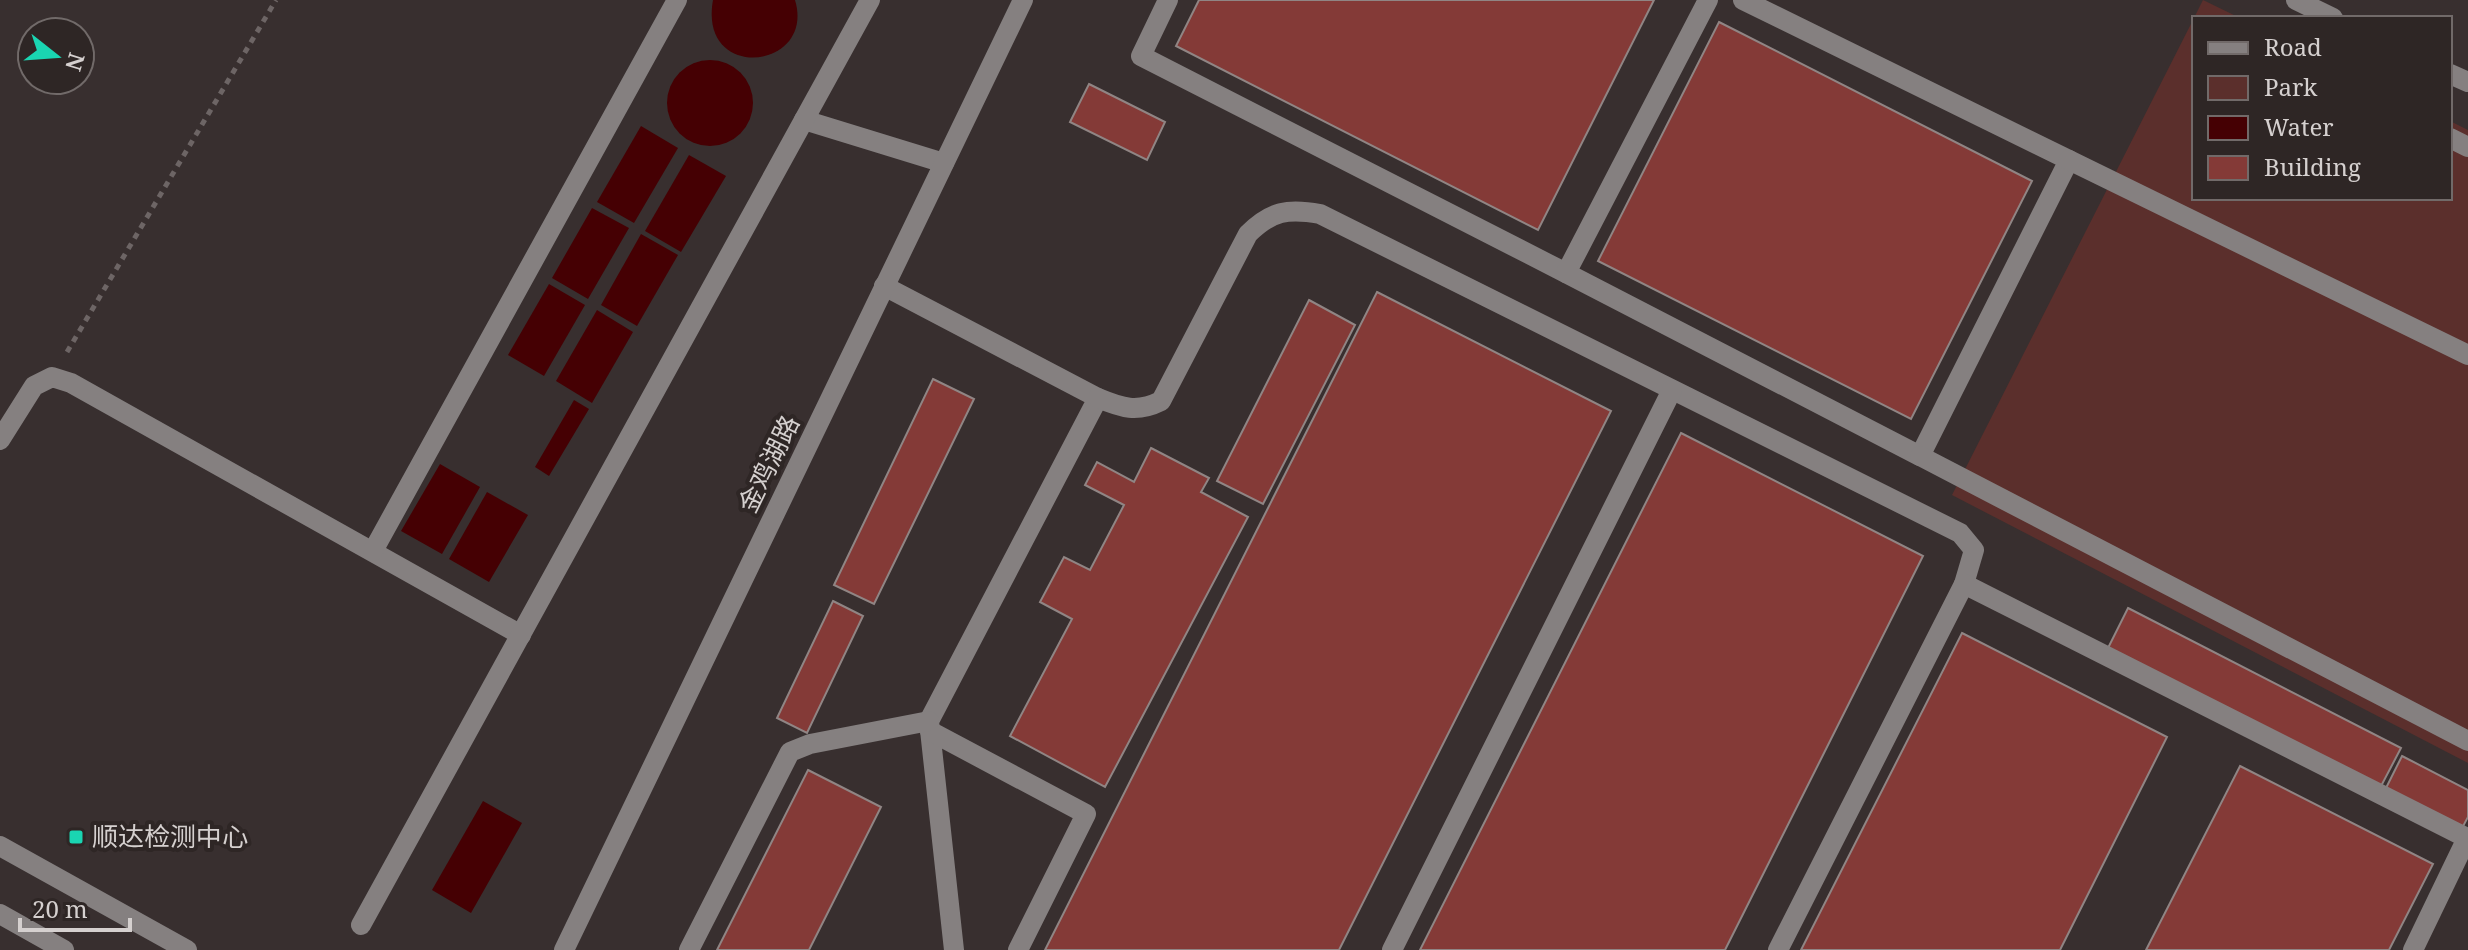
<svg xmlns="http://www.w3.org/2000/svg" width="2468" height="950" viewBox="0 0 2468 950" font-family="'Noto Serif','Noto Sans SC',serif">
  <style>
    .green { fill: #5b2f2c }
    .water { fill: #450003 }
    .building { fill: #843a37; stroke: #908584; stroke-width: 2 }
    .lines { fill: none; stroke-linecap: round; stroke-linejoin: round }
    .path { stroke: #6d6565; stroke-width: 5; stroke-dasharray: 6 6; stroke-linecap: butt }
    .minor { stroke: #858080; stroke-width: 20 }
    .poi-dot { fill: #1ad5b2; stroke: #2e2625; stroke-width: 3 }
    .labels { text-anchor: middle; stroke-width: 8; stroke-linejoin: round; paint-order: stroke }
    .street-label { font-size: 26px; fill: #d5d0cf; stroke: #2e2625 }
    .poi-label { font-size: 26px; fill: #d5d0cf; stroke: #2e2625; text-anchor: start }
  </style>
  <rect width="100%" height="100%" fill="#382f2f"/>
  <g class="green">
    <path d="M2203 0 2240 18H2194Z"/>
    <path d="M2194 18V198H2450V121L2468 130V763L1952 495Z"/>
  </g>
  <g class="water">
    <path d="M713 0H795C816 70 698 83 713 0Z"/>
    <circle cx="710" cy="103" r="43"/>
    <path d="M641 126 678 148 634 223 597 202Z"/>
    <path d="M689 155 726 176 681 252 645 231Z"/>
    <path d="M592 208 629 228 588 299 552 278Z"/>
    <path d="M641 234 678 255 637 326 601 305Z"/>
    <path d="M549 284 585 305 544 376 508 355Z"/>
    <path d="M597 310 633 332 592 403 556 381Z"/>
    <path d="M574 400 589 409 549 476 535 467Z"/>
    <path d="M440 464 480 487 442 554 401 531Z"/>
    <path d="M487 492 528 515 489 582 449 559Z"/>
    <path d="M483 801 522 823 471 913 432 890Z"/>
  </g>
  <g class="building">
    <path d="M1199 0H1654L1538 230 1176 46Z"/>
    <path d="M1719 22 2032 181 1911 419 1598 261Z"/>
    <path d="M1089 84 1165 122 1147 160 1070 122Z"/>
    <path d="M1377 292 1611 411 1339 950H1045Z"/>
    <path d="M1309 300 1355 325 1263 504 1217 481Z"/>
    <path d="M933 379 974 399 874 604 834 585Z"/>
    <path d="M1681 433 1923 556 1725 950H1420Z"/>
    <path d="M1151 448 1209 478 1201 492 1248 517 1105 787 1010 736 1072 619 1040 602 1064 557 1090 570 1124 505 1085 485 1097 462 1134 482Z"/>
    <path d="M833 601 863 616 807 733 777 718Z"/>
    <path d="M2128 608 2401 748 2379 790 2107 650Z"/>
    <path d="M1962 633 2167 737 2060 950H1801Z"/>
    <path d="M2402 756 2468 790V817L2460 832 2384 792Z"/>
    <path d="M2240 766 2433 864 2389 950H2146Z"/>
    <path d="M808 770 881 807 809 950H717Z"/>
  </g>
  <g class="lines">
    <path class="path" d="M67 352 276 0"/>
    <g class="minor">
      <path d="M1168 0 1141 56 1566 273"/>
      <path d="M1708 0 1566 273 1920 456 2069 160 1743 0"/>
      <path d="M2296 0 2333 18"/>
      <path d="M2450 74 2468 82"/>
      <path d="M804 120 944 163"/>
      <path d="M2450 138 2468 147"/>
      <path d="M2069 160 2468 355"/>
      <path d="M884 286 1098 398 929 721 954 950"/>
      <path d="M1098 398C1122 408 1137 413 1161 401L1248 234C1271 211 1288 208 1320 214L1960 533 1974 550 1964 584"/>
      <path d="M0 440 34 386 52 377 71 383 521 635"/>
      <path d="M1920 456 2468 741"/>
      <path d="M373 551 677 0"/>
      <path d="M930 731 1086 814 1018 950"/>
      <path d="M0 846 187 950"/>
      <path d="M0 914 64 950"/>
      <path d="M361 925 870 0"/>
      <path d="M564 950 1023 0"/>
      <path d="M689 950 790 752 810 744 929 721"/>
      <path d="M1392 950 1672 390"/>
      <path d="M1778 950 1964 584 2467 838 2413 950"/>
    </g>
  </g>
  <rect class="poi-dot" x="68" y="829" width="16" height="16" rx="4"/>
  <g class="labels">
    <g class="street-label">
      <text transform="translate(769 464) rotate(-64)" y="9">金鸡湖路</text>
    </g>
    <g class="poi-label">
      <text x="92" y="846">顺达检测中心</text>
    </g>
  </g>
  <rect x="2192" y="16" width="260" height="184" fill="#2e2625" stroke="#716a69" stroke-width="2"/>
  <rect x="2208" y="42" width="40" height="12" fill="#858080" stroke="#716a69" stroke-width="2"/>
  <text x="2264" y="56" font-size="24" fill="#d5d0cf">Road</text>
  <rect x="2208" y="76" width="40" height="24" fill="#5b2f2c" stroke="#716a69" stroke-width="2"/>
  <text x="2264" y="96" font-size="24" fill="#d5d0cf">Park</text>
  <rect x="2208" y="116" width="40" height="24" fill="#450003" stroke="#716a69" stroke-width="2"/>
  <text x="2264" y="136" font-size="24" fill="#d5d0cf">Water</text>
  <rect x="2208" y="156" width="40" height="24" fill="#843a37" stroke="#716a69" stroke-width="2"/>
  <text x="2264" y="176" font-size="24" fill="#d5d0cf">Building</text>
  <g transform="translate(56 56) rotate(107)"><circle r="38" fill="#2e2625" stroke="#716a69" stroke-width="2"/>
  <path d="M0-6L14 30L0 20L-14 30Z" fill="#1ad5b2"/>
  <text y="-12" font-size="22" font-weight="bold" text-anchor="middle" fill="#d5d0cf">N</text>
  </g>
  <path d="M20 918v12h110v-12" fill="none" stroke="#d5d0cf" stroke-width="4"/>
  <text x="32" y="918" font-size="24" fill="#d5d0cf" stroke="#2e2625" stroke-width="6" paint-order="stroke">20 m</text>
</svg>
